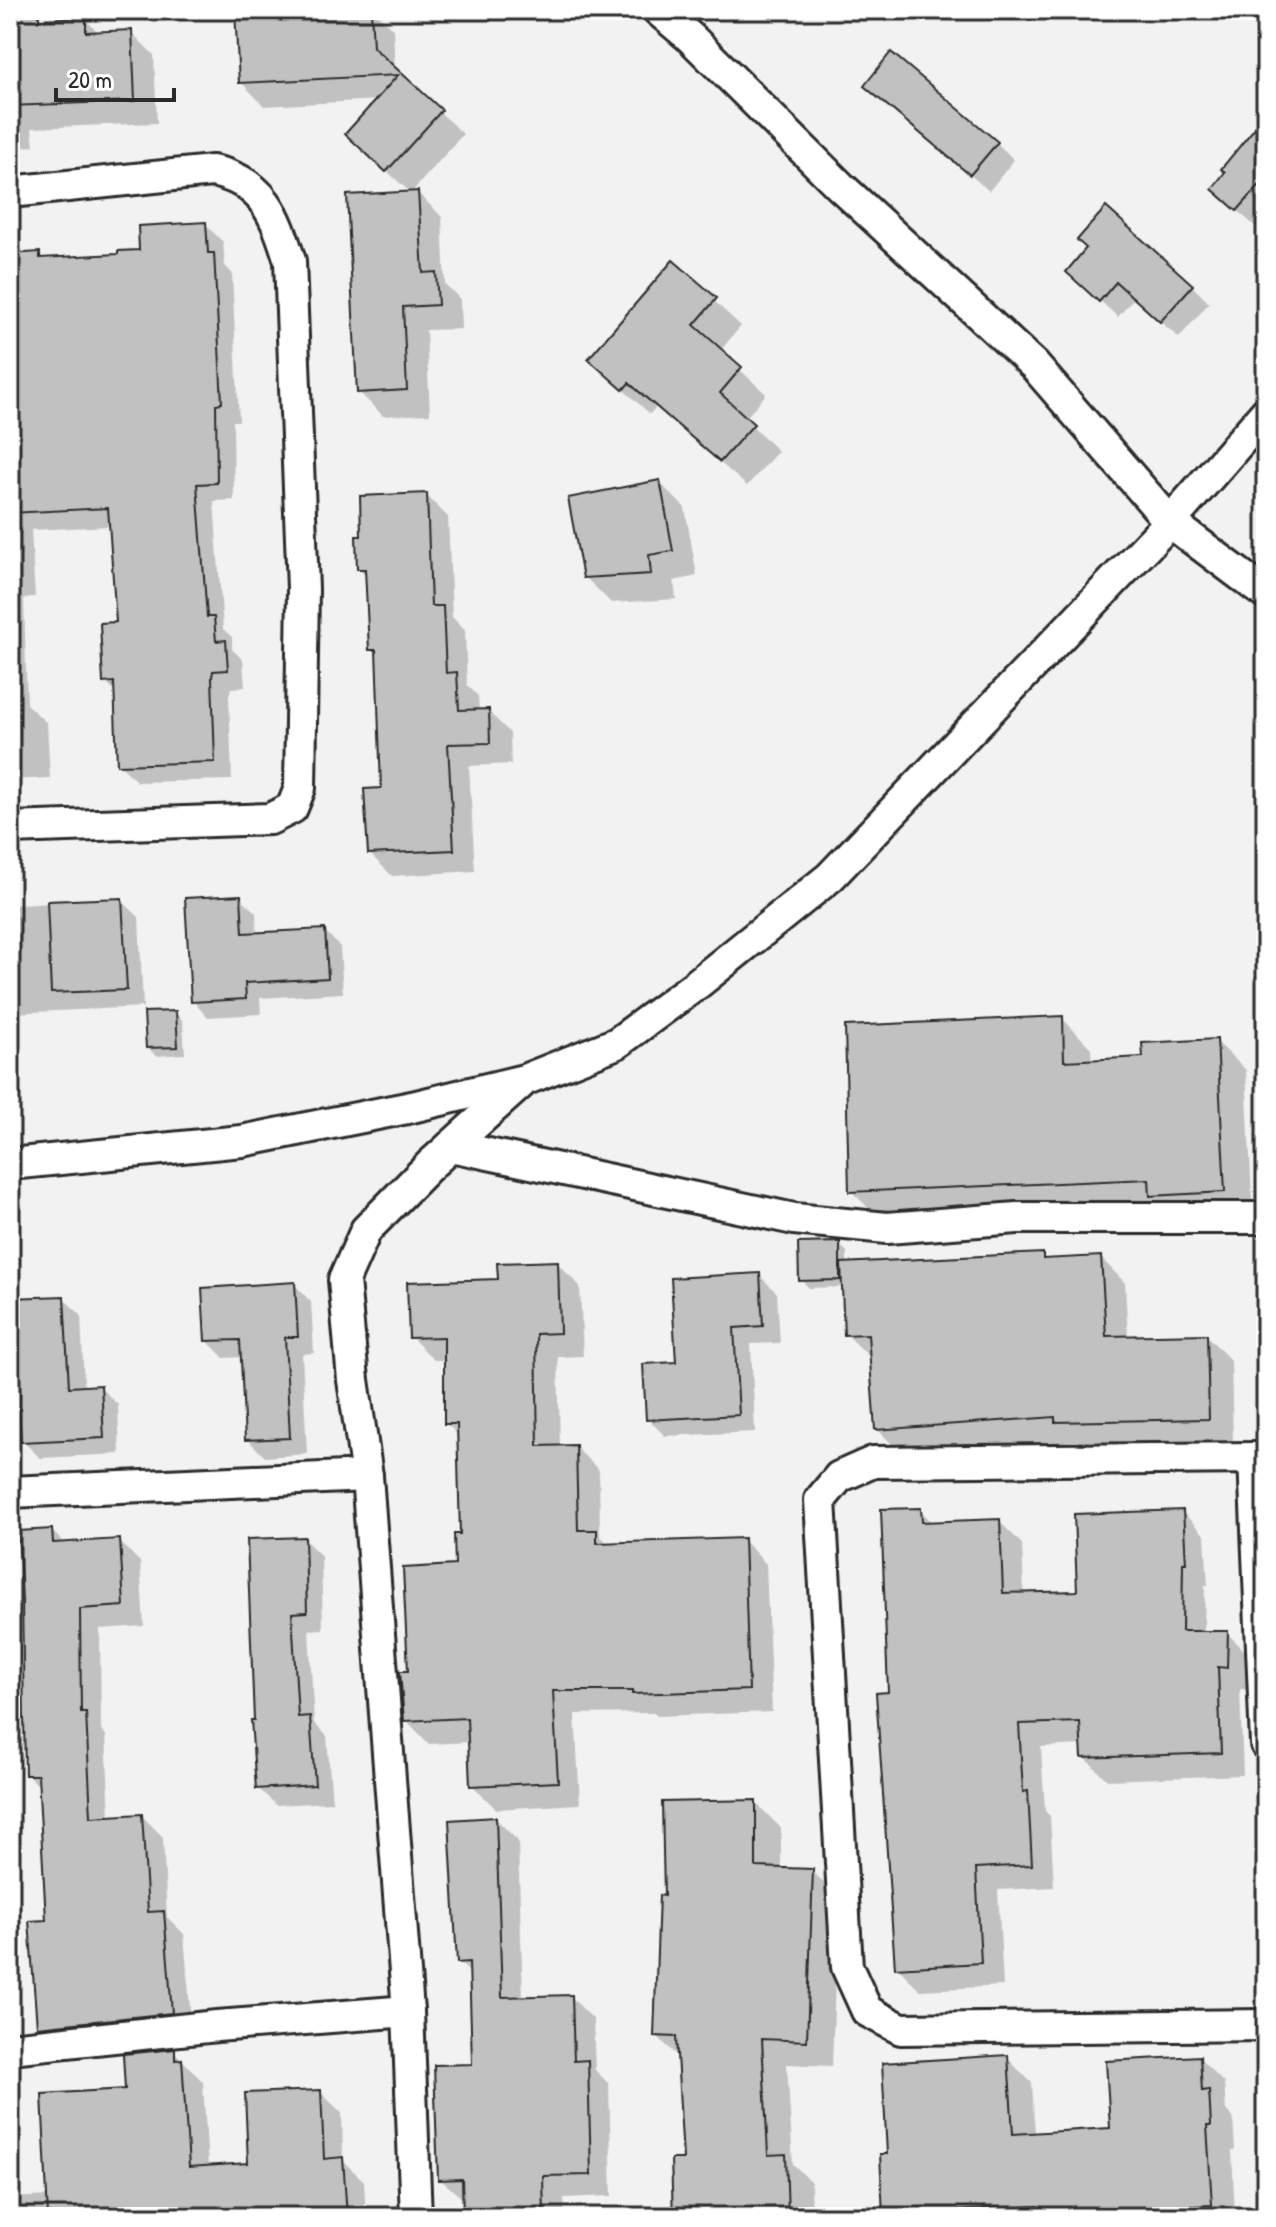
<svg xmlns="http://www.w3.org/2000/svg" width="1276" height="2227" viewBox="0 0 1276 2227" font-family="'Patrick Hand',sans-serif">
  <style>
    .shadow { fill: #0003 }
    .building { fill: #c1c1c1; stroke: #2b2b2b; stroke-width: 2 }
    .lines { fill: none; stroke-linecap: round; stroke-linejoin: round }
    .minor-casing { stroke: #2b2b2b; stroke-width: 36 }
    .minor { stroke: #fff; stroke-width: 30 }
  </style>
  <rect width="100%" height="100%" fill="#f2f2f2"/>
  <filter id="ink" filterUnits="userSpaceOnUse"><feTurbulence type="fractalNoise" baseFrequency=".0125" numOctaves="2"/><feDisplacementMap in="SourceGraphic" scale="16" xChannelSelector="R" yChannelSelector="G"/><feConvolveMatrix kernelMatrix="1 2 1 2 8 2 1 2 1" color-interpolation-filters="sRGB"/></filter>
  <g filter="url(#ink)">
    <g class="shadow">
      <path d="M296 10H373L393 29 395 70 463 134 411 193 371 157 379 100 264 106 241 82Z"/>
      <path d="M85 19 99 33 131 32 154 55 157 123 32 128 34 146 10 148V35Z"/>
      <path d="M867 86 997 143 1014 160 989 191Z"/>
      <path d="M1266 144V215L1256 227 1232 206Z"/>
      <path d="M418 193 442 217 445 284 460 299 461 329 426 330 430 414 383 416 359 392Z"/>
      <path d="M205 224 223 242 225 266 232 273 239 421H233L234 500 214 501 223 629 232 637V649L243 660 245 687 231 688 229 696 232 780 137 782 119 764 116 693 105 682 119 624 111 526 31 530 35 597 24 598 27 705 47 723 50 778 10 780V247L19 246 27 255 39 254 44 259 121 255 141 252Z"/>
      <path d="M673 263 741 326 720 351 766 394 745 419 778 451 747 486 656 407 650 414 617 384Z"/>
      <path d="M1068 272 1192 286 1209 303 1179 338 1134 298 1118 317Z"/>
      <path d="M659 482 685 508 697 576 674 581 676 599 611 603 585 577Z"/>
      <path d="M426 495 448 517 452 617 465 630 467 685 478 696 479 712 488 711 510 733 511 764 469 766 475 871 392 876 370 854 383 790 378 655 371 649 368 578 359 569 363 538Z"/>
      <path d="M240 897 256 913 257 935 325 931 340 947 343 993 260 998 261 1014 208 1017 193 1001Z"/>
      <path d="M121 900 139 917 143 1007 11 1013 10 1017V905Z"/>
      <path d="M175 1013 183 1021 185 1054 156 1056 148 1048Z"/>
      <path d="M1062 1018 1091 1048 1092 1062 1145 1059 1216 1041 1246 1070 1253 1221 881 1220 851 1191Z"/>
      <path d="M839 1244 847 1252V1264L1042 1255 1048 1261 1101 1258 1125 1283 1128 1338 1207 1336 1231 1361 1233 1443 1082 1446 1077 1441 902 1454 877 1429 872 1359 846 1334 844 1287 809 1288 801 1280Z"/>
      <path d="M557 1263 580 1286 583 1356 558 1357 560 1447H575L599 1470 600 1535 609 1545 743 1540 766 1564 772 1712 657 1716 654 1713 575 1714 580 1804 496 1809 472 1785 470 1742 429 1744 406 1720 411 1673 457 1567 462 1535 460 1437 446 1423V1360H434L411 1337 500 1281Z"/>
      <path d="M760 1276 777 1293 780 1343 751 1344 755 1432 665 1436 648 1419 678 1364Z"/>
      <path d="M294 1284 311 1302 314 1353 302 1354 307 1454 265 1457 247 1439 243 1357 224 1358 207 1341Z"/>
      <path d="M63 1298 81 1315 84 1388 100 1387 118 1405 120 1454 40 1458 23 1441 19 1368 10 1369V1300Z"/>
      <path d="M920 1510 934 1524 999 1521 1022 1544 1024 1594 1079 1593 1182 1512 1205 1535 1208 1585H1205L1204 1633H1227L1250 1656 1249 1690 1240 1689 1243 1775 1107 1780 1084 1757 1083 1745 1041 1747 1045 1811 1050 1816 1054 1887 998 1890 1003 1986 920 1990 897 1967 890 1694Z"/>
      <path d="M52 1531 65 1544 119 1541 140 1562 144 1626 100 1629 101 1730 106 1735 110 1818 142 1816 163 1837 167 1917 184 1934 192 2033 60 2047 39 2026 48 1922 41 1788 27 1774Z"/>
      <path d="M304 1539 321 1556 323 1629 309 1630 314 1723 327 1736 332 1802 276 1805 258 1788 256 1722Z"/>
      <path d="M755 1802 781 1828V1870L812 1871 838 1897 832 2066 787 2064 793 2164 811 2182 812 2217H675L685 2161 679 2058 656 2035 666 1898Z"/>
      <path d="M496 1819 518 1841 523 1998 571 1997 593 2019 595 2070 609 2084 612 2196 564 2198 565 2217H465V2201L440 2179 474 2066 472 1975 459 1962Z"/>
      <path d="M174 2051 203 2082 208 2168 250 2165 320 2092 342 2113 343 2161 364 2181 366 2217H10V2198L49 2196 127 2091Z"/>
      <path d="M1007 2058 1032 2083 1035 2134 1112 2130 1199 2058 1224 2083 1226 2110 1233 2118 1235 2150 1232 2151 1235 2217H889L885 2214 890 2156Z"/>
    </g>
    <g class="building">
      <path d="M10 10H39V19L86 17V32L132 30 135 101 10 106Z"/>
      <path d="M257 10H371L373 47 442 110 386 172 345 134 398 75 239 83 235 11Z"/>
      <path d="M891 52 998 142 970 175 864 86Z"/>
      <path d="M1266 114V178L1237 211 1212 189 1225 172 1221 169Z"/>
      <path d="M418 191 423 273 436 272 438 305 403 307 407 390 357 393 347 195Z"/>
      <path d="M1106 207 1193 285 1160 322 1116 282 1099 302 1066 272 1086 248 1077 240Z"/>
      <path d="M206 222 208 253H214L222 403 216 404 217 483 197 484 207 617H214L216 641 226 640 228 670 213 671 212 677 215 762 117 765 114 682 103 683 100 623 116 622 108 508 10 513V254L40 252V258L118 254V251L139 250 138 226Z"/>
      <path d="M673 260 717 298 694 325 742 367 720 393 754 424 720 462 629 383 623 390 588 359Z"/>
      <path d="M660 480 673 551 649 555 651 574 583 578 568 498Z"/>
      <path d="M427 493 431 606H443L446 673 457 672 459 710 489 709 490 743 448 744 454 850 368 854 364 789 381 788 376 650H369L365 569H357L356 536H361L360 496Z"/>
      <path d="M241 895 243 933 325 929 328 978 245 983 246 999 191 1002 185 898Z"/>
      <path d="M122 898 127 990 51 993 47 901Z"/>
      <path d="M176 1011 178 1047 146 1048 144 1012Z"/>
      <path d="M1063 1016 1064 1061 1143 1057 1142 1043 1217 1039 1225 1192 1150 1196 1149 1179 849 1192 845 1026Z"/>
      <path d="M840 1242V1280L799 1281 798 1243Z"/>
      <path d="M1043 1253V1259L1101 1256 1106 1336 1207 1334 1209 1419 1055 1422V1417L875 1430 868 1334 844 1335 841 1263Z"/>
      <path d="M558 1261 560 1333 536 1334 538 1446 576 1445 578 1530H597V1543L744 1538 749 1690 632 1694V1691H553L558 1782 470 1786 467 1718 404 1721 400 1671H408L403 1568 455 1565 454 1534H460L457 1424H444V1337L409 1338 407 1282 498 1279 497 1263Z"/>
      <path d="M760 1273 763 1326 734 1328 739 1415 646 1420 643 1364 676 1362 671 1278Z"/>
      <path d="M295 1282 298 1337H285L290 1438 245 1440 240 1340 205 1341 202 1288Z"/>
      <path d="M64 1296 69 1387 101 1385 104 1438 21 1442 16 1351H10V1298Z"/>
      <path d="M921 1508 922 1522 1000 1519 1003 1593 1077 1591 1074 1514 1183 1510 1186 1563H1183L1182 1631H1228L1227 1668 1218 1667 1221 1753 1082 1758 1080 1722 1019 1724 1023 1792 1028 1791 1032 1865 976 1868 981 1963 895 1968 876 1693 888 1692 881 1509Z"/>
      <path d="M52 1529 53 1543 120 1539 124 1606 80 1609 81 1712H86L91 1817 142 1814 148 1912 164 1911 172 2013 37 2027 29 1921 46 1920 38 1775H25L22 1601 18 1531Z"/>
      <path d="M305 1537 307 1612 292 1613 298 1717 310 1716 315 1785 256 1789 251 1720H254L247 1539Z"/>
      <path d="M756 1800V1867L813 1869 807 2041 762 2039 768 2155 786 2154 788 2217H673L671 2159H683L676 2037 654 2036 659 1895 664 1896 662 1802Z"/>
      <path d="M496 1817 502 1997 572 1995 574 2061 588 2060 591 2175 543 2176 544 2217H463L462 2179 438 2180 434 2065 472 2064 469 1962 457 1963 449 1820Z"/>
      <path d="M175 2049V2060L182 2059 189 2167 248 2163 245 2093 321 2090 324 2159 343 2157 347 2217H48L42 2094 125 2089 123 2054Z"/>
      <path d="M1008 2055 1013 2134 1110 2128 1106 2061 1200 2056 1202 2091 1209 2090 1211 2126H1207L1212 2205 1089 2212V2217H1038V2206L883 2215 880 2154H887L882 2063Z"/>
    </g>
    <g class="lines">
      <defs>
        <g id="minor">
          <path d="M658 10 691 38 840 186 1034 365 1170 522 1266 594"/>
          <path d="M10 192 212 171C264 181 276 216 290 261L303 589 300 788 292 808 270 819 10 828"/>
          <path d="M451 1146 794 1219 887 1228 1017 1218H1266"/>
          <path d="M10 1164 242 1141 412 1107 524 1080 617 1043 697 984 830 877 1170 522 1266 412"/>
          <path d="M10 1492 367 1476"/>
          <path d="M1266 1744 1254 1458 873 1462 839 1477 820 1500 847 1967 867 2011 901 2029 1266 2025"/>
          <path d="M10 2048 217 2026 408 2011"/>
          <path d="M416 2217 408 2011 390 1779 367 1476 353 1380 344 1280 366 1230 430 1165 520 1084"/>
        </g>
      </defs>
      <use href="#minor" class="minor-casing"/>
      <use href="#minor" class="minor"/>
    </g>
  </g>
  <rect width="1276" height="2227" fill="none" stroke="#fff" stroke-width="40"/>
  <rect x="20" y="20" width="1236" height="2187" fill="none" stroke="#2b2b2b" stroke-width="3" filter="url(#ink)"/>
  <path d="M56 88v12h118v-12" fill="none" stroke="#2b2b2b" stroke-width="4"/>
  <text x="68" y="88" font-size="24" fill="#2b2b2b" stroke="#ffffff" stroke-width="6" paint-order="stroke">20 m</text>
</svg>
